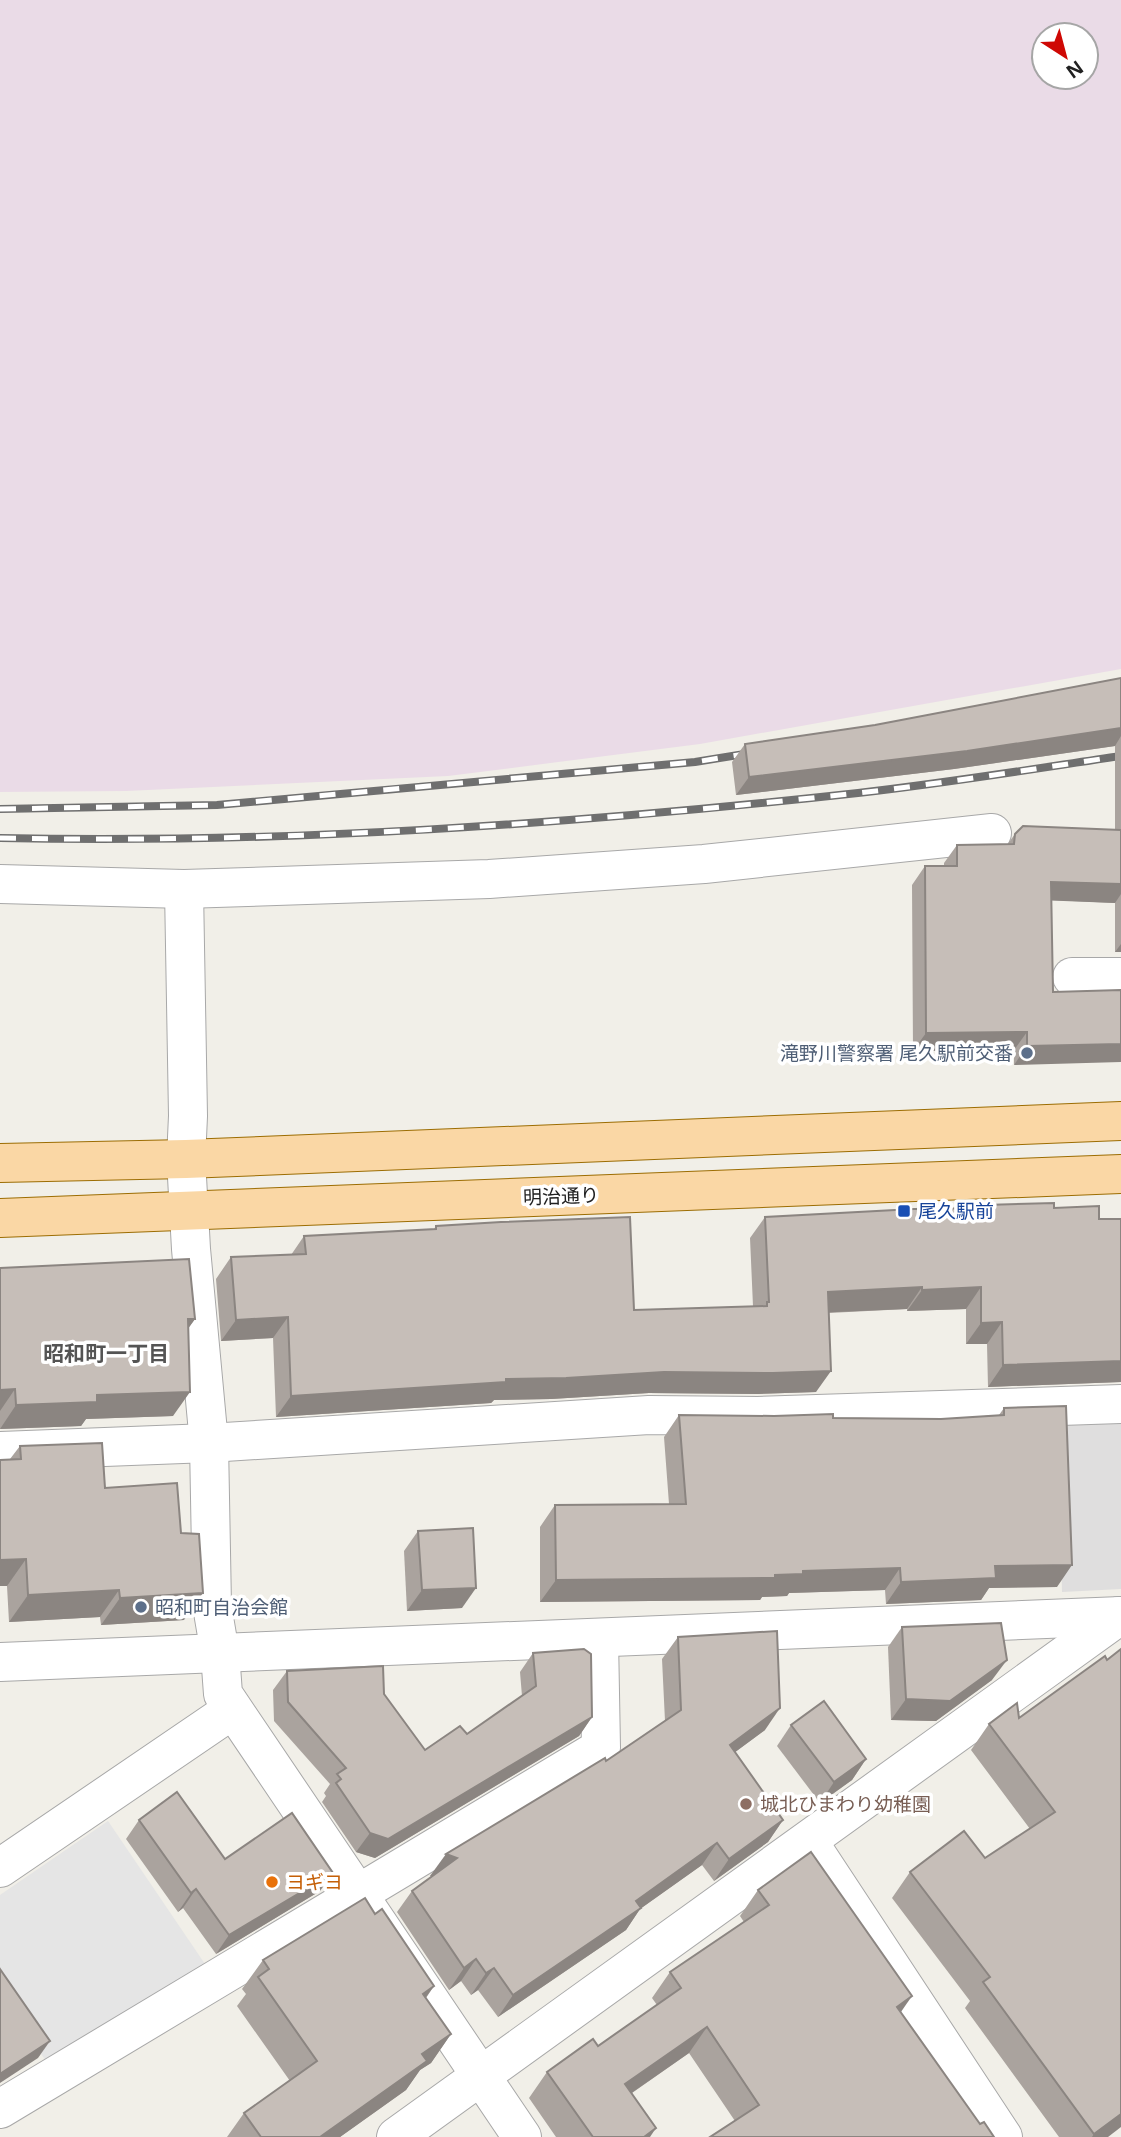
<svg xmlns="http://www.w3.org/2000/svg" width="1121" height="2137" viewBox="0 0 1121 2137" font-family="'Open Sans','Noto Sans JP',sans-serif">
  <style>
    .residential { fill: #dfdede }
    .railway { fill: #eadbe7; fill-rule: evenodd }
    .parking { fill: #e5e5e5 }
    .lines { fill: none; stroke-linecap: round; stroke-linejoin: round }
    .minor-casing { stroke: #a8a8a8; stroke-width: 40 }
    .major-casing { stroke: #9c6d03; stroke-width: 40 }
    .minor { stroke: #fff; stroke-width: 38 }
    .major { stroke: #fad7a5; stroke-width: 38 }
    .rail-casing { stroke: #6f6f6f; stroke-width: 8 }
    .rail { stroke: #fff; stroke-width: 5; stroke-dasharray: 16; stroke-linecap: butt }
    .wall { fill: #aaa39e }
    .shaded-wall { fill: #8b8581 }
    .building { fill: #c6beb8; stroke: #8b8581; stroke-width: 2 }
    .service-dot { fill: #5c6f8a; stroke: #fff; stroke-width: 2.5 }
    .transit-dot { fill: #1a4fb4; stroke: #fff; stroke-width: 2.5 }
    .education-dot { fill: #8d6e63; stroke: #fff; stroke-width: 2.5 }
    .food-dot { fill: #e8710a; stroke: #fff; stroke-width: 2.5 }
    .labels { text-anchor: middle; stroke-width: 7; stroke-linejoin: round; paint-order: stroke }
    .service-label { font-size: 19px; fill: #4e5e75; stroke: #fff; text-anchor: end }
    .street-label { font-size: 19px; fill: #212121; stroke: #fff }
    .transit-label { font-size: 19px; fill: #164399; stroke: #fff; text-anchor: start }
    .education-label { font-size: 19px; fill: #785e54; stroke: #fff; text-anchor: start }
    .food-label { font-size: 19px; fill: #c56008; stroke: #fff; text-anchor: start }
    .neighbourhood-label { font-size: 21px; font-weight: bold; fill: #545454; stroke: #fff }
  </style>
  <rect width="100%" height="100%" fill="#f1efe8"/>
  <path class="residential" d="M1121 1421V1589L1062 1592 1058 1425Z"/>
  <path class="railway" d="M0 0H1121V669L700 744 448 776 126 791 0 792ZM1044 35H1086V77H1044Z"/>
  <path class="parking" d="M108 1821 207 1967 46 2061 0 1995V1895Z"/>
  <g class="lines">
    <defs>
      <g id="minor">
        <path d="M0 884 184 889 489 879 704 864 992 833"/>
        <path d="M184 889 188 1116 186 1159 191 1249 209 1443 212 1606 220 1653 223 1694 522 2137"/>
        <path d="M1072 977H1121"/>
        <path d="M0 1451 209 1443 649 1415 758 1416 1121 1404"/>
        <path d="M0 1662 1121 1616"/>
        <path d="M808 1841 1003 2137"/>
        <path d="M0 1868 232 1710"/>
        <path d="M0 2109 601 1748 599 1638"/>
        <path d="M396 2137 1119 1616"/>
      </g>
      <g id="major">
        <path d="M0 1163 186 1159 1121 1121"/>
        <path d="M0 1218 1121 1174"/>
      </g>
    </defs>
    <use href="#minor" class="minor-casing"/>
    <use href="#major" class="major-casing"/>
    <use href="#minor" class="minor"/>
    <use href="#major" class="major"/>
    <defs>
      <g id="rail">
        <path d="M0 809 217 805 695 762 757 752"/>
        <path d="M0 838C286 844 574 824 858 793 946 783 1033 769 1121 756"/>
      </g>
    </defs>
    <use href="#rail" class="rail-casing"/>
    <use href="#rail" class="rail"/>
  </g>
  <g class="wall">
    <path d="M1121 678V952H1115V903L1051 900 1053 992 1121 990 1014 1065V1050L913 1051 912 885 925 866H944V863L957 845H1007L1015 834 1115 829V746L954 769 736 795 732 762 745 744 875 725Z"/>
    <path d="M985 1205 1054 1208 1099 1219 1121 1382 988 1387 987 1344H966V1309L907 1311V1309L829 1313 816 1392 758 1394 649 1393 551 1399 494 1400 491 1403 276 1417 273 1338 221 1341 216 1279 231 1257 291 1255 304 1236 434 1229 436 1226 634 1310 753 1306 750 1238 765 1217 983 1208Z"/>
    <path d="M0 1268 195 1319 188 1328 173 1416 86 1419 81 1426 0 1429Z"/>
    <path d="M1004 1408 1057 1587 989 1588 981 1600 886 1604 885 1590 789 1593 787 1596 762 1597 760 1600 540 1602V1527L555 1505 669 1504 664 1437 679 1415 941 1419 999 1415Z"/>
    <path d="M20 1446 105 1488 184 1620 101 1625 100 1617 9 1622 7 1586 10 1459Z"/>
    <path d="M418 1531 462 1608 407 1611 404 1551Z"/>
    <path d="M902 1627 992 1680 936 1721 891 1720 888 1647Z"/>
    <path d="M678 1637 765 1730 735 1752 783 1820 768 1842 714 1881 702 1865 640 1909 626 1930 498 2017 478 1990 471 1995 461 1981 449 1990 397 1912 412 1891 432 1876H430L606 1761 665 1721 662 1659Z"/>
    <path d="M533 1653 592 1717 579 1736 375 1858 356 1852 322 1802 326 1796 324 1793 330 1784 274 1721 273 1690 287 1671 384 1694 425 1750 467 1734 522 1696 520 1672Z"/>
    <path d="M1107 1660 1108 2137H1059L965 2008 970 2001 892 1898 910 1872 985 1858 1030 1829 971 1750 989 1724 1019 1718Z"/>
    <path d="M791 1725 866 1759 852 1780 820 1803 777 1746Z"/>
    <path d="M139 1820 225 1859 320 1891 216 1954 183 1908 178 1912 126 1839Z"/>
    <path d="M758 1890 901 2013 980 2124 994 2137 735 2121 689 2053 632 2093 650 2137H556L529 2098 547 2072 598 2046 657 2005 652 1998 670 1972 744 1922 740 1916Z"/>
    <path d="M375 1914 434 1986 426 1998 451 2034 431 2063 420 2070 406 2090 340 2137H227L244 2113 290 2081 237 2006 246 1994 242 1989 263 1960Z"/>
  </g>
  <g class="shaded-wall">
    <path d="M1121 728V736L1115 746 954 769 736 795 749 777Z"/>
    <path d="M1051 882 1121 884V894L1115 903 1038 900Z"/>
    <path d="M1121 944V952H1115Z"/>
    <path d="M1027 1032 1014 1050 913 1051 926 1033Z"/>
    <path d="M1121 1044V1062L1014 1065 1027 1046Z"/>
    <path d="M922 1287 907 1309 813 1313 828 1292Z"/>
    <path d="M981 1287 966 1309 907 1311 922 1290Z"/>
    <path d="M288 1317 273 1338 221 1341 236 1320Z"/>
    <path d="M188 1319H195L178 1343Z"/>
    <path d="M1002 1322 987 1344H966L981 1323Z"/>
    <path d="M1121 1361V1382L988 1387 1003 1365Z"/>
    <path d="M831 1371 816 1392 758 1394 649 1393 551 1399 494 1400 491 1403 276 1417 291 1396 506 1379 664 1372Z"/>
    <path d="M15 1389 0 1411V1390Z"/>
    <path d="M190 1392 173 1416 86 1419 81 1426 0 1429 16 1405 97 1395Z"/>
    <path d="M26 1559 7 1586H0V1560Z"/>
    <path d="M1072 1565 1057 1587 989 1588 981 1600 886 1604 901 1582 995 1566Z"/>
    <path d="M900 1568 885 1590 789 1593 787 1596 762 1597 760 1600 540 1602 556 1580 775 1575 803 1571Z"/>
    <path d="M476 1588 462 1608 407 1611 422 1590Z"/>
    <path d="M119 1590 100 1617 9 1622 28 1595Z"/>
    <path d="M203 1593 184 1620 101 1625 120 1598Z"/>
    <path d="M1007 1660 992 1680 936 1721 891 1720 906 1699Z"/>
    <path d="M780 1708 765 1730 715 1767 730 1745Z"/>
    <path d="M592 1717 579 1736 375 1858 356 1852 370 1833Z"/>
    <path d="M866 1759 852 1780 820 1803 834 1782Z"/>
    <path d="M783 1820 768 1842 714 1881 729 1859Z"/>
    <path d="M717 1843 702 1865 640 1909 626 1930 498 2017 513 1995 636 1901Z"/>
    <path d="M446 1854 457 1858 442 1880 430 1876Z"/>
    <path d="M333 1873 320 1891 216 1954 229 1935Z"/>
    <path d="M196 1889 183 1908 178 1912 191 1893Z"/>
    <path d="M476 1959 461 1981 449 1990 464 1968Z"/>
    <path d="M494 1968 478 1990 471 1995 486 1973Z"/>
    <path d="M434 1986 413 2015 423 1994Z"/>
    <path d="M912 1996 894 2022 897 2007Z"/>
    <path d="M707 2027 689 2053 607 2110 625 2084Z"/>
    <path d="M451 2034 431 2063 420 2070 406 2090 340 2137H320L422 2054Z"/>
    <path d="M50 2041 38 2058 0 2083V2074Z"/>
    <path d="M1121 2114V2127L1108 2137H1092L1094 2134Z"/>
    <path d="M656 2128 650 2137H644Z"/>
  </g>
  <g class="building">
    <path d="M1121 678V728L967 751 749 777 745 744 875 725Z"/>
    <path d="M1023 826 1121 830V884L1051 882 1053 992 1121 990V1044L1027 1046V1032L926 1033 925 866H957V845L1014 844 1015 834Z"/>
    <path d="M1054 1203V1208L1099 1206V1219H1121V1361L1003 1365 1002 1322 981 1323V1287L922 1290V1287L828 1292 831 1371 773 1373 664 1372 566 1378 506 1379V1382L291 1396 288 1317 236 1320 231 1257 306 1254 304 1236 436 1229V1226L501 1222 630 1217 634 1310 767 1306V1302H769L765 1217 914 1209 985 1208V1205Z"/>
    <path d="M189 1259 195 1319H188L190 1392 97 1395V1402L16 1405 15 1389 0 1390V1268Z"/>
    <path d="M1066 1406 1072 1565 995 1566 996 1578 901 1582 900 1568 803 1571V1574L775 1575V1578L556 1580 555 1505 686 1504 679 1415 774 1416 833 1414V1418L941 1419 1004 1415V1408Z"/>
    <path d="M102 1443 105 1488 177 1483 181 1533 199 1534 203 1593 120 1598 119 1590 28 1595 26 1559 0 1560V1460L21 1459 20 1446Z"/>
    <path d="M473 1528 476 1588 422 1590 418 1531Z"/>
    <path d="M1001 1623 1007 1660 950 1701 906 1699 902 1627Z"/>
    <path d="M777 1631 780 1708 730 1745 783 1820 729 1859 717 1843 636 1901 641 1908 513 1995 494 1968 486 1973 476 1959 464 1968 412 1891 457 1858 446 1854 605 1758 606 1761 681 1710 678 1637Z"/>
    <path d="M584 1649 591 1654 592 1717 388 1839 370 1833 336 1783 341 1779 337 1774 346 1768 288 1702 287 1671 383 1666 384 1694 425 1750 460 1726 467 1734 536 1686 533 1653Z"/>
    <path d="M1121 1649V2114L1094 2134 983 1982 990 1977 910 1872 964 1831 985 1858 1055 1812 989 1724 1017 1703 1019 1718 1105 1656 1107 1660Z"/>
    <path d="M824 1701 866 1759 834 1782 791 1725Z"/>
    <path d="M177 1792 225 1859 292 1813 333 1873 229 1935 196 1889 191 1893 139 1820Z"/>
    <path d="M811 1852 912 1996 897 2007 980 2124 984 2122 994 2137H710L759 2105 707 2027 625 2084 656 2128 644 2137H593L547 2072 593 2039 598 2046 681 1988 670 1972 769 1905 758 1890Z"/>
    <path d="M365 1898 375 1914 382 1909 434 1986 423 1994 451 2034 422 2054 427 2061 320 2137H261L244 2113 317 2061 258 1977 269 1969 263 1960Z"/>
    <path d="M0 1969 50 2041 0 2074Z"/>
  </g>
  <g class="service-dot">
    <circle cx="1027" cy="1053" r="7"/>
    <circle cx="141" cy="1607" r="7"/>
  </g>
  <rect class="transit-dot" x="897" y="1204" width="14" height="14" rx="3.5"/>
  <circle class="education-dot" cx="746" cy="1804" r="7"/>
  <circle class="food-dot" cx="272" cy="1882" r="7"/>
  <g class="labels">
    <g class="service-label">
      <text x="1013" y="1060">滝野川警察署 尾久駅前交番</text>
      <text x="155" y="1614" text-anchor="start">昭和町自治会館</text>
    </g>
    <g class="street-label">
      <text transform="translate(561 1196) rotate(-2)" y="7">明治通り</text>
    </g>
    <g class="transit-label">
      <text x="918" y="1218">尾久駅前</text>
    </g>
    <g class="education-label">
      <text x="760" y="1811">城北ひまわり幼稚園</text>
    </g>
    <g class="food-label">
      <text x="286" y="1889">ヨギヨ</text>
    </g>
    <g class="neighbourhood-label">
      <text x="106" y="1361">昭和町一丁目</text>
    </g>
  </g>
  <g transform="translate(1065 56) rotate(144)"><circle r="33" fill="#ffffff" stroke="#a6a6a6" stroke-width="2"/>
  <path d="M0-5L12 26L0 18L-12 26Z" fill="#cf0804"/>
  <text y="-10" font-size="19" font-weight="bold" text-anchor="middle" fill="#212121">N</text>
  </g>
</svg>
